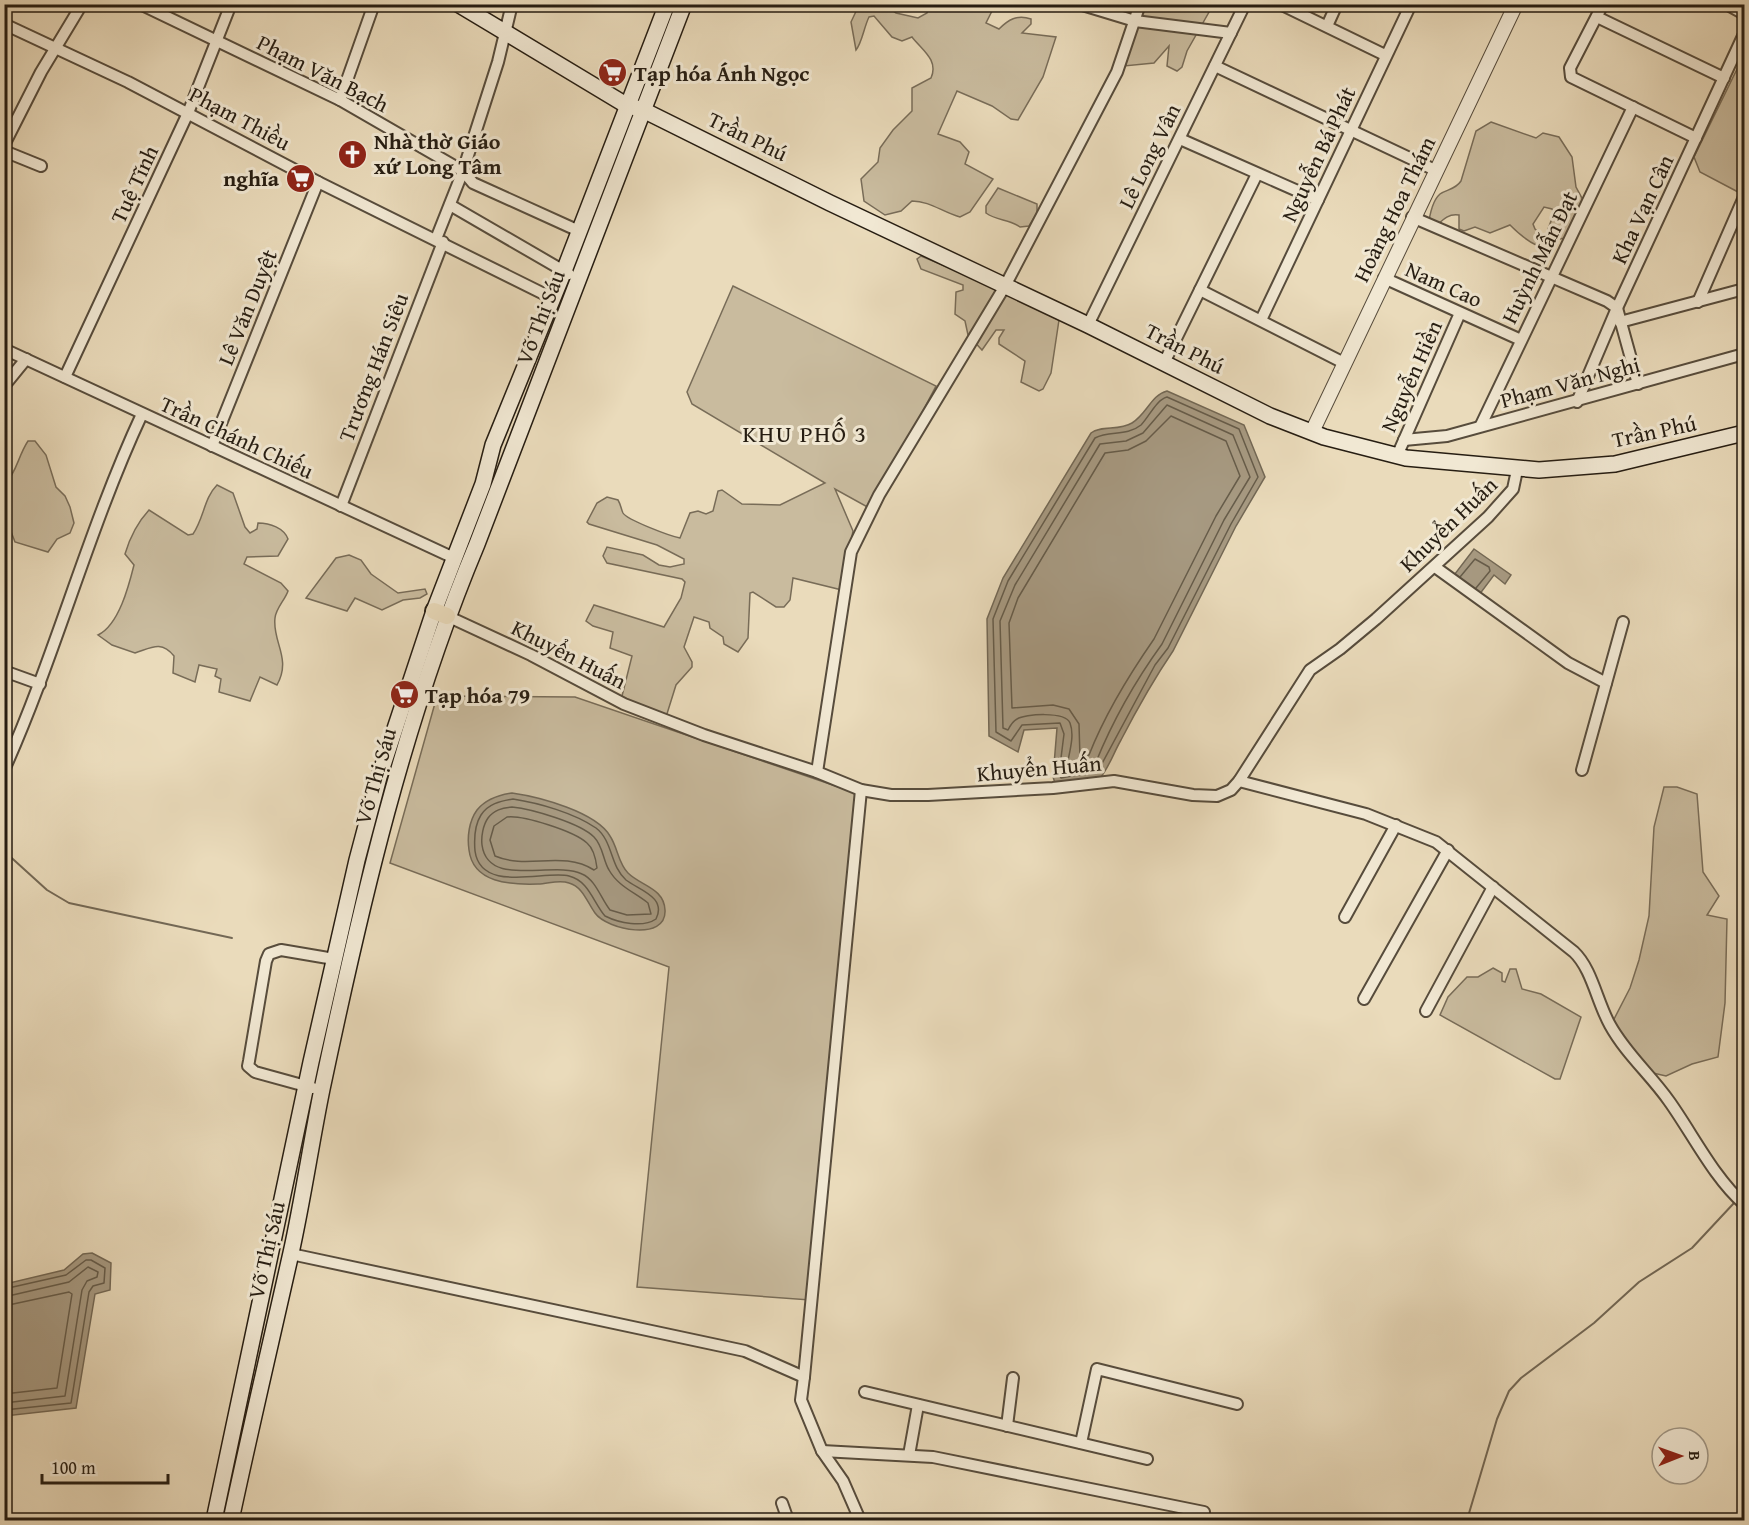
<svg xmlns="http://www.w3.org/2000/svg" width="1749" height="1525" viewBox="0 0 1749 1525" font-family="'Gentium Book Plus',serif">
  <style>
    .green { fill: #c9bb9e; stroke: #786c58; stroke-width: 1.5 }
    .water { fill: #a79a82; stroke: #736855; stroke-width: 1.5 }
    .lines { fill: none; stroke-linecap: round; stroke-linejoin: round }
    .shore { stroke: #665c4a; stroke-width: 1.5 }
    .stream { stroke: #736855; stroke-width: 2 }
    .minor-casing { stroke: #574c3c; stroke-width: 14 }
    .tertiary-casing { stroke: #574c3c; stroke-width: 16 }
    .secondary-casing { stroke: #261d12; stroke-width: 18 }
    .primary-casing { stroke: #261d12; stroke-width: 20 }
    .minor { stroke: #f1e8d3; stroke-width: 10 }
    .tertiary { stroke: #f1e8d3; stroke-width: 14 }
    .secondary { stroke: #f1e8d3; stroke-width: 15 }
    .primary { stroke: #eadbbb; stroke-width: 16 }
    .labels { text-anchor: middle; stroke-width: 6; stroke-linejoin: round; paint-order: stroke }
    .street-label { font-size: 22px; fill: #261d12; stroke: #f1e8d3 }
    .poi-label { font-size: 22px; font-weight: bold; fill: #261d12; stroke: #f1e8d3; text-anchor: start }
    .neighbourhood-label { font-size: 24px; letter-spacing: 1.5px; fill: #261d12; stroke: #f1e8d3 }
  </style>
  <rect width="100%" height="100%" fill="#eadbbb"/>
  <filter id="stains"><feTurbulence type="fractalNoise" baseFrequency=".00333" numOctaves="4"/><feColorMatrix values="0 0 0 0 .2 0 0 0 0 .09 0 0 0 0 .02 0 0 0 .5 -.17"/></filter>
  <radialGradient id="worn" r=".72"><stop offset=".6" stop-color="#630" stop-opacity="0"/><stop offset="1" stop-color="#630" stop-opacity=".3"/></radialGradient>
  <g class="green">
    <path d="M859 5H885L896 13 918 18 927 13 930 5H995L986 23 999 29C1008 20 1017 14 1031 19V24L1022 33 1056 37 1043 77 1018 120 1011 119 992 106 957 91 938 134 960 142 969 152 965 164 993 179 970 212 960 217C942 212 930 201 912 201L901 211 885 215 864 201 861 179 878 162 880 148 893 130 912 111V88L931 78C939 60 922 50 912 37L902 41 892 37 874 16 869 17C864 27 862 43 856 50L851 22Z"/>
    <path d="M1136 5H1213L1187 51 1182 67 1177 71 1167 66 1169 46 1154 63 1124 66Z"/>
    <path d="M1741 61 1744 62V190L1740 193 1700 172 1694 157Z"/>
    <path d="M1491 122 1536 138 1543 133 1559 137 1572 157 1576 187 1583 200 1565 238 1560 239 1548 229 1554 213 1552 209 1544 207 1533 224 1535 229 1551 241 1548 248C1535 248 1519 234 1510 225L1490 233 1475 227 1464 231 1459 229V215C1447 213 1441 222 1433 229L1428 228C1429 219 1432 201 1440 194 1447 189 1455 190 1461 181L1476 131Z"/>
    <path d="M998 188 1037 204V213L1029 226 1020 227C1009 219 997 221 986 213V206Z"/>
    <path d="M921 256 986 283 1059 320 1051 373 1043 389 1039 391 1021 382 1025 361 999 344V338L1004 330H996L982 350 968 335 965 321 955 314 956 292 963 290V285L921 269 917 259Z"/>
    <path d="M733 286 936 386 871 509 835 489 853 531 842 590 793 578 790 600 784 607H776L753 592 750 593 748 638 738 652 724 644 723 637 710 628 709 622 694 617 684 647 692 662V667L676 685 666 717 621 700 632 656 610 648 613 632 593 626 586 621 594 605 664 627 681 598 685 582 682 579 607 563 603 556 607 547 643 555 659 565 670 567 684 564V559L657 545 589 524 587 522 597 503 607 497 618 500C621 505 621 509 623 513 627 520 670 536 680 538L690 513 698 511 706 514 713 511 718 491 722 490 742 504 780 505 825 483 692 404 687 392Z"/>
    <path d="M28 441H35L46 455 56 487 65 496 70 507 74 523 70 533 57 539 48 552 15 542 5 516V484C17 472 18 456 28 441Z"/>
    <path d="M217 485 233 493 245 527 250 533 257 529 258 523C270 523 284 528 288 539L278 556 247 557 244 564 281 583 288 591C285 600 276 608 275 618 272 642 292 658 277 685L260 677 250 701 219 692 221 679 215 676 217 669 199 665 195 682 173 673 174 656C161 640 151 648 135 653L112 645 98 635C119 625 129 585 134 565L125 554C130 537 137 523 149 510L188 535 193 534C204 518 204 498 217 485Z"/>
    <path d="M349 555 361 560 371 574 398 593 425 589 427 594 420 598 403 600 382 610 355 598 347 611 306 598 336 558Z"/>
    <path d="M437 696 575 697 862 795 810 1300 637 1287 669 967 390 863Z"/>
    <path d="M1664 787H1677L1697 794 1703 872 1719 896 1707 915 1727 919 1725 1003 1718 1057 1692 1064 1666 1076 1653 1073 1611 1025 1630 988 1639 960 1649 916 1654 827Z"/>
    <path d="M1493 968 1502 973V981L1505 982 1510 969H1516L1522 989 1541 994 1581 1017 1560 1079H1555L1440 1015 1448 997 1467 977H1478Z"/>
  </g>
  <g class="water">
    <path d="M1167 391 1244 425 1265 477 1236 526 1173 651C1154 679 1137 709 1121 740 1114 752 1110 765 1101 777L1055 783 1053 777 1057 728 1024 730 1018 752 989 736 987 619 1003 578 1091 433C1101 425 1119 431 1132 423 1147 414 1151 395 1167 391Z"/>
    <path d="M1474 549 1511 575 1505 584 1494 575 1476 599 1451 579Z"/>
    <path d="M512 793C540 797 596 812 610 836 618 848 618 863 628 873 641 886 664 888 665 910 667 942 607 930 595 913 587 902 583 887 569 883 559 879 548 884 538 884 510 885 473 883 469 850 467 837 469 821 477 810 486 799 498 795 512 793Z"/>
    <path d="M92 1253 111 1263 110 1290 95 1294 76 1408 5 1416V1284L64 1270 83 1254Z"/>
  </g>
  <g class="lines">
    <g class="shore">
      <path d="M1167 397 1239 429 1258 477 1231 524 1168 648 1155 665 1098 771 1061 778 1059 774 1064 734 1060 723 1022 725 1011 741 996 732 993 619 1008 581 1095 438C1110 430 1126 437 1141 425 1149 417 1156 400 1167 397Z"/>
      <path d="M1167 405 1233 435 1250 477 1224 520 1162 644C1136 680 1113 720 1096 762L1093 765 1070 769 1067 766C1069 753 1075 736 1070 723 1065 711 1025 714 1017 719 1013 721 1010 726 1008 730L1003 728 1000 621 1015 585 1100 444 1126 441 1143 433Z"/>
      <path d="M1171 416 1226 441 1240 476 1216 516 1154 639C1129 675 1105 714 1089 755L1080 758 1079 724 1069 709 1053 705 1012 708 1009 623 1018 598 1105 453 1128 450 1146 441Z"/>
      <path d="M1460 577 1475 559 1489 567 1490 571 1476 588"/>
      <path d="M513 799C539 803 574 813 596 828 613 841 610 866 626 880 639 890 667 897 656 919 643 928 619 923 605 916 593 902 589 881 569 876 545 870 481 894 475 851 474 839 474 826 481 815 488 804 500 801 513 799Z"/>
      <path d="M512 807C532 809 580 823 594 837 603 846 603 860 609 870 618 886 634 892 648 903L651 914 627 915 610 910C601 899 596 880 582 874 554 860 488 889 482 845 481 837 483 825 488 818 494 810 502 808 512 807Z"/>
      <path d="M507 817C523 815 574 831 587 843 593 848 596 860 597 868L594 870C562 850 528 870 495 856L490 840 494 826Z"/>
      <path d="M4 1289 66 1275 86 1260H91L105 1268 104 1283 93 1286 89 1292 71 1403 4 1410"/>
      <path d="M4 1297 69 1282 88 1267 98 1272 97 1277 87 1281 82 1290 65 1396 4 1403"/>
      <path d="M4 1306 69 1292 72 1294 57 1388 4 1394"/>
    </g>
    <g class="stream">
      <path d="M4 851 47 890 69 903 232 938"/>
      <path d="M1467 1520 1497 1419 1509 1391 1521 1378 1594 1323 1639 1282 1692 1248 1734 1203"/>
    </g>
    <defs>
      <g id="minor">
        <path d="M140 4 340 100 463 171 473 183 579 231"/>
        <path d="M1079 4 1135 21 1231 33"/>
        <path d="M1280 4 1385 55"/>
        <path d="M1603 4 1570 68 1571 77 1696 138"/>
        <path d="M1726 4 1744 14"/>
        <path d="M1597 17 1724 78"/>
        <path d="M4 24 128 82 318 182 552 298"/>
        <path d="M1327 26 1337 4"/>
        <path d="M1215 66 1435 170"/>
        <path d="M340 100 374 4"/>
        <path d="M1180 139 1318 200"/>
        <path d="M4 145 41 72 82 4"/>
        <path d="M4 151 41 166"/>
        <path d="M450 205 569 274"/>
        <path d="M1412 217 1607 301 1617 308 1638 384"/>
        <path d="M436 239 463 171 498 62 512 4"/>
        <path d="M1384 278 1521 340"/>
        <path d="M1200 290 1344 363"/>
        <path d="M1698 302 1744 197"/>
        <path d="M1261 320 1411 4"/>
        <path d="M1620 322 1744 289"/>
        <path d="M1088 325 1245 4"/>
        <path d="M4 349 454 558"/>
        <path d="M1164 363 1257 174"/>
        <path d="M65 377 188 113 231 4"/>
        <path d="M4 386 26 359"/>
        <path d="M1577 402 1617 308 1744 34"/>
        <path d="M1481 425 1633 107"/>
        <path d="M1404 440 1447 436 1744 354"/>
        <path d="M212 446 318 182"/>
        <path d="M1397 456 1460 313"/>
        <path d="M341 506 443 242"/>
        <path d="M1435 567 1568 663 1606 683"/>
        <path d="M447 616 531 655 624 704 704 735 817 772 861 790 891 795H928L1053 788 1114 781 1193 795 1217 796 1231 790 1239 781 1310 670 1340 649 1376 619 1488 517 1513 489 1517 470"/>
        <path d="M4 671 40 684"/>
        <path d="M4 770C56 654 88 530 142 414"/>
        <path d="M1582 770 1623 622"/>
        <path d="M817 772 851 552 879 495 1005 286 1117 72 1140 4"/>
        <path d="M1239 781 1366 814 1436 842 1574 952C1592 969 1597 1002 1610 1025 1626 1054 1650 1074 1669 1101 1692 1133 1714 1178 1744 1204"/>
        <path d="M1345 917 1396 825"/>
        <path d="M1364 999 1448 850"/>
        <path d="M1426 1011 1493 887"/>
        <path d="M313 1088 255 1072 248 1066 249 1061 266 961 269 954 281 950 334 959"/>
        <path d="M291 1254 745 1351 804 1377"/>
        <path d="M865 1392 1147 1459"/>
        <path d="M1007 1426 1013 1378"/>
        <path d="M1081 1443 1097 1369 1237 1404"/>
        <path d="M822 1451 933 1457 1204 1512"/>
        <path d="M909 1455 918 1405"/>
        <path d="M782 1503 788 1520"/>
        <path d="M860 1520 843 1481 822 1451 801 1400 804 1377 861 790"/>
      </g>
      <path id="tertiary" d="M1312 432 1516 4"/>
      <g id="secondary">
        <path d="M458 4 626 105 643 110 830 203 1088 325 1270 416 1324 437 1406 458 1539 470 1615 464 1744 433"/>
        <path d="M214 1520 311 1062 357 860 379 777 434 611 483 484 493 445 564 271 667 4"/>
        <path d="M231 1520C250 1431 271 1342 291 1253 303 1199 311 1143 322 1089 361 904 404 718 477 544L684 4"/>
      </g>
      <path id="primary" d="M434 611 447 616"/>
    </defs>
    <use href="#minor" class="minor-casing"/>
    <use href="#tertiary" class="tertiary-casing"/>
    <use href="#secondary" class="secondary-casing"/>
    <use href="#primary" class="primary-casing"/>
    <use href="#minor" class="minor"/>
    <use href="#tertiary" class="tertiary"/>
    <use href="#secondary" class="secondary"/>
    <use href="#primary" class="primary"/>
  </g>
  <defs>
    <symbol id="supermarket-disc" viewBox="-11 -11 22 22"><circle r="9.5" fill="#8f2418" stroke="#f1e8d3"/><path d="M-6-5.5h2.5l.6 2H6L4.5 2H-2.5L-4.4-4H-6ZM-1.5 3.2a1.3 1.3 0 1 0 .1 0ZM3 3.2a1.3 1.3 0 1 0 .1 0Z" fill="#fff"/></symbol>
    <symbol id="church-disc" viewBox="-11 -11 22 22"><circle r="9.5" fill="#8f2418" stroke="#f1e8d3"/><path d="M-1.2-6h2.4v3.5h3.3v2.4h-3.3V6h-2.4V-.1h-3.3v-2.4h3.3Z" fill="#fff"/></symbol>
  </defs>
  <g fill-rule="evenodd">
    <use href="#supermarket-disc" x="596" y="56" width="33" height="33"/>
    <use href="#church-disc" x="336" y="138" width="33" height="33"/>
    <use href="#supermarket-disc" x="284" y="162" width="33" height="33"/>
    <use href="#supermarket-disc" x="388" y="678" width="33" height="33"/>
  </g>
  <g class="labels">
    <g class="street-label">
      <text transform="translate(323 73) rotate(27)" y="8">Phạm Văn Bạch</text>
      <text transform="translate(240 118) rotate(28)" y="8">Phạm Thiều</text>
      <text transform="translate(748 136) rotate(26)" y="8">Trần Phú</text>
      <text transform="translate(1318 154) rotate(-65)" y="8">Nguyễn Bá Phát</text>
      <text transform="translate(1149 156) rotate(-64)" y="8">Lê Long Vân</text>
      <text transform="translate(134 184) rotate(-65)" y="8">Tuệ Tĩnh</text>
      <text transform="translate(1394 209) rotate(-64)" y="8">Hoàng Hoa Thám</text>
      <text transform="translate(1642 209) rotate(-65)" y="8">Kha Vạn Cân</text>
      <text transform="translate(1539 257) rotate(-64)" y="8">Huỳnh Mẫn Đạt</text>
      <text transform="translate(1444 284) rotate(24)" y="8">Nam Cao</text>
      <text transform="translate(247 307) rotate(-68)" y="8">Lê Văn Duyệt</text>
      <text transform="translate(540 317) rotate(-69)" y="8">Võ Thị Sáu</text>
      <text transform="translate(1185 348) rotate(27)" y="8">Trần Phú</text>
      <text transform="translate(373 367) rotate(-69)" y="8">Trương Hán Siêu</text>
      <text transform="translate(1411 376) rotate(-66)" y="8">Nguyễn Hiền</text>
      <text transform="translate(1570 382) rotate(-15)" y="8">Phạm Văn Nghị</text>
      <text transform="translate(1654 431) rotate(-12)" y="8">Trần Phú</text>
      <text transform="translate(237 437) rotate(25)" y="8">Trần Chánh Chiếu</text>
      <text transform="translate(1448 524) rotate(-44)" y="8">Khuyển Huấn</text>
      <text transform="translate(569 654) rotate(27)" y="8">Khuyển Huấn</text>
      <text transform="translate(1039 768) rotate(-5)" y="8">Khuyển Huấn</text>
      <text transform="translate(375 776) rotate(-74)" y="8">Võ Thị Sáu</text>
      <text transform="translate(266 1250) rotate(-77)" y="8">Võ Thị Sáu</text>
    </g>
    <g class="poi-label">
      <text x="634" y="81">Tạp hóa Ánh Ngọc</text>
      <text x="374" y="149">Nhà thờ Giáo<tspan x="374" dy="25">xứ Long Tâm</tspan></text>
      <text x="279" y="186" text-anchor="end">nghĩa</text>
      <text x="425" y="703">Tạp hóa 79</text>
    </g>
    <g class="neighbourhood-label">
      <text x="805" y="442">KHU PHỐ 3</text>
    </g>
  </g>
  <rect width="1749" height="1525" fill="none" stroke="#eadbbb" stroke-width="24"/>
  <rect x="6" y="6" width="1737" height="1513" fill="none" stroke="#261d12" stroke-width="3"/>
  <rect x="12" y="12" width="1725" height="1501" fill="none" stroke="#261d12" stroke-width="1.5"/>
  <g transform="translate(1680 1456) rotate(89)"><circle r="28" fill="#f1e8d3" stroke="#a09786" stroke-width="1.5"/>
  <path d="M0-4.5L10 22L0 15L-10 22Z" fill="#8f2418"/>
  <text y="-9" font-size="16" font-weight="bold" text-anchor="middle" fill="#261d12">B</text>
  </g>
  <path d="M42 1474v9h126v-9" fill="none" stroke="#261d12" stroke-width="3"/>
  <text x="51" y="1474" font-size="18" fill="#261d12" stroke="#f1e8d3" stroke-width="4.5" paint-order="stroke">100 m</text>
  <rect width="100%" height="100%" filter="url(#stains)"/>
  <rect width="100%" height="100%" fill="url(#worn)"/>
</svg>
